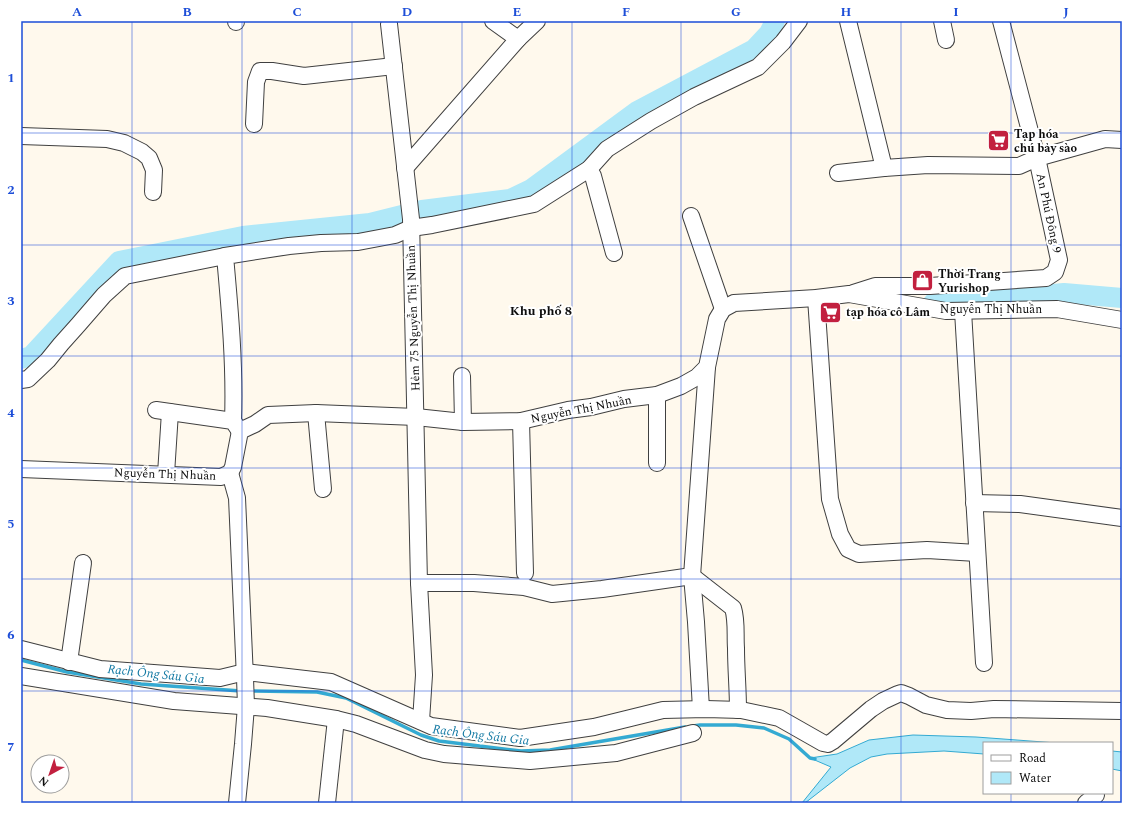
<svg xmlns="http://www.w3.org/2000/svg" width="1143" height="824" viewBox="0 0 1143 824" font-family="Spectral,serif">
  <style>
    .water { fill: #b0e8f8; stroke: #34aad2 }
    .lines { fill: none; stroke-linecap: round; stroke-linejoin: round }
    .stream { stroke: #34aad2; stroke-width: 3.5 }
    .river { stroke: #b0e8f8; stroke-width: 20 }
    .minor-casing { stroke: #404040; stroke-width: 18 }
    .minor { stroke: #fff; stroke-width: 16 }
    .grid { fill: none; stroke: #1d4ed8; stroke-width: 1; stroke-opacity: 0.55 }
    .labels { text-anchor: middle; stroke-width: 4; stroke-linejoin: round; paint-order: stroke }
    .poi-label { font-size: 12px; font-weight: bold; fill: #0d0d0d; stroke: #fff; text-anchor: start }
    .street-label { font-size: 12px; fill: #0d0d0d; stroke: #fff }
    .neighbourhood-label { font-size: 13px; font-weight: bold; fill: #0d0d0d; stroke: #fff }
    .water-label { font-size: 13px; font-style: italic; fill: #1279a3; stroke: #fff }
    .neatline { fill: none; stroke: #1d4ed8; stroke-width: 1.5 }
    .grid-label { font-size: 13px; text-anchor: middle; font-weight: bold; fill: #1d4ed8 }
  </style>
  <rect width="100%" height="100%" fill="#fff9ed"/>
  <g class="water">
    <path d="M913 735 976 737 1057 743H984V754L944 751 887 754 871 757 850 768 805 803H802L831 767 810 758 837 754 869 740Z"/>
    <path d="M1112 751 1122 752V771L1112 769Z"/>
  </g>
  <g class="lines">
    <g class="stream">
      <path d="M21 660 67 672 141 684 241 691"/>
      <path d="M249 691 317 692 346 698 421 735 439 741 521 751 550 750 685 727"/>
      <path d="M693 726 700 725H736L764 728 789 739 810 758 815 759"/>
    </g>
    <g class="river">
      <path d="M933 303 945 304 1064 293 1122 298"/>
      <path d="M21 359 31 356 119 261 243 236 370 223 422 210 510 199 531 189 637 111 754 49 769 33 775 21"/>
    </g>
    <defs>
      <g id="minor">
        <path d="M493 21 518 39"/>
        <path d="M848 21 884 168"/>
        <path d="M942 21 946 40"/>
        <path d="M236 22V21"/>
        <path d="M389 24 411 219 419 583 424 675 421 721"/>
        <path d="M254 124 256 82 260 71H272L304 76 394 66"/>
        <path d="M21 136 107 139 124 143 142 152 149 158 154 170 153 192"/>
        <path d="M405 168 518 39 537 21"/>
        <path d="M589 169 593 176 614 253"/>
        <path d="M838 173 884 168 928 165 1019 166 1037 158 1105 139 1122 140"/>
        <path d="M691 216 723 309"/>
        <path d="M853 293 875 286H930L1046 278 1055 272 1059 260 1037 158 1001 21"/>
        <path d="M816 298 830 499 840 534 848 549 859 554 927 550 977 553"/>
        <path d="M963 311 984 663"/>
        <path d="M462 376 463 422"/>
        <path d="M21 380 28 379 48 360 61 344 78 325 104 295 125 276 225 256"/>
        <path d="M156 410 233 421 239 430"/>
        <path d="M316 413 323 489"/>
        <path d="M233 421C235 366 230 311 225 256L289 246 321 243 358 242 395 235 411 228 432 225 534 204 589 169 607 149 651 121 694 97 758 67 783 42 799 21"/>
        <path d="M521 421 525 573"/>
        <path d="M657 463V395"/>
        <path d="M21 469 221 477 230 473 233 467 240 431 255 424 268 415 316 413 416 417 463 422 521 421 568 410 591 407 624 399 657 395 681 386 697 377 707 367 717 319 723 309 734 303 816 298 849 294 946 311 1057 309 1122 320"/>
        <path d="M230 473 237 498 245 678 246 706 243 744 237 803"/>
        <path d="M166 474 170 412"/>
        <path d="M974 503 1020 504 1122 518"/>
        <path d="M419 583H474L524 587 552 594 602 589 692 576 733 608C737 621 735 635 736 648 736 669 738 689 738 710"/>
        <path d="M21 649 100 669 220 678 245 672 331 682 431 726 520 738 594 727 663 710 706 709 741 710 779 718 823 743 828 744 833 741 871 709 883 701 898 694 901 693 909 696 926 705 947 710 971 711 994 709 1122 711"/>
        <path d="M69 662 83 563"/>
        <path d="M21 676 174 701 267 708 336 719 356 724 425 750 444 754 530 761 616 753 693 733"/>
        <path d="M701 709 696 622 692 576 707 367"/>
        <path d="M327 803 336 719"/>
        <path d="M1086 803 1096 795"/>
      </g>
    </defs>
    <use href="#minor" class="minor-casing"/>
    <use href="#minor" class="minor"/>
  </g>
  <path class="grid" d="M132 21V803M242 21V803M352 21V803M462 21V803M572 21V803M681 21V803M791 21V803M901 21V803M1011 21V743M21 133H1122M21 245H1122M21 356H1122M21 468H1122M21 579H1122M21 691H1122M1011 793V803"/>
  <defs>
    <symbol id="supermarket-square" viewBox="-11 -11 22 22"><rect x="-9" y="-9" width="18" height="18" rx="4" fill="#c2203f" stroke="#fff"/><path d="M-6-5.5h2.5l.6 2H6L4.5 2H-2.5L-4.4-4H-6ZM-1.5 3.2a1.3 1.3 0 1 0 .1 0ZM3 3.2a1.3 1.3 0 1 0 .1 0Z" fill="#fff"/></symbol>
    <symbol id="shop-square" viewBox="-11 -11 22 22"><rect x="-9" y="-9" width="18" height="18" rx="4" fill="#c2203f" stroke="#fff"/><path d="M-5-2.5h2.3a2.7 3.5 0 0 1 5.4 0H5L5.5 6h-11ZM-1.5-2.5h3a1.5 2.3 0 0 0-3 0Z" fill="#fff"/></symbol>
  </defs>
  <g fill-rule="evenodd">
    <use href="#supermarket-square" x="986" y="128" width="25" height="25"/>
    <use href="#shop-square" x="910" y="268" width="25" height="25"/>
    <use href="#supermarket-square" x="818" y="300" width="25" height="25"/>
  </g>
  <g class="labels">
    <g class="poi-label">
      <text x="1014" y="138">Tạp hóa<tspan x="1014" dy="14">chú bảy sào</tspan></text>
      <text x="938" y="278">Thời Trang<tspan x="938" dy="14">Yurishop</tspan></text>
      <text x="846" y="316">tạp hóa cô Lâm</text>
    </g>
    <g class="street-label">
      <text transform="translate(1049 213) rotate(78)" y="4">An Phú Đông 9</text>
      <text x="991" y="313">Nguyễn Thị Nhuần</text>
      <text transform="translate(413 318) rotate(-92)" y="4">Hẻm 75 Nguyễn Thị Nhuần</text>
      <text transform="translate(581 409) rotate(-11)" y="4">Nguyễn Thị Nhuần</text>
      <text transform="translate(165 474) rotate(2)" y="4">Nguyễn Thị Nhuần</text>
    </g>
    <g class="neighbourhood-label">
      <text x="541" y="315">Khu phố 8</text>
    </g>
    <g class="water-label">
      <text transform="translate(156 673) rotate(6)" y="5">Rạch Ông Sáu Gia</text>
      <text transform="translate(481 734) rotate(7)" y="5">Rạch Ông Sáu Gia</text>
    </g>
  </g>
  <rect width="1143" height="824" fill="none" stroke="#ffffff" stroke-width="44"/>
  <rect x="983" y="742" width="130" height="52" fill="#ffffff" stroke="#9e9e9e"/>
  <rect x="991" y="755" width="20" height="6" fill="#ffffff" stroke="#9e9e9e"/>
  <text x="1019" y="762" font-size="12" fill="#0d0d0d">Road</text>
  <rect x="991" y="772" width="20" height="12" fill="#b0e8f8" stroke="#9e9e9e"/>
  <text x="1019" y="782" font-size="12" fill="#0d0d0d">Water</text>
  <g transform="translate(50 774) rotate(220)"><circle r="19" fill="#ffffff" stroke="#9e9e9e"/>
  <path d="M0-3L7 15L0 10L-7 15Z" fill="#c2203f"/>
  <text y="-6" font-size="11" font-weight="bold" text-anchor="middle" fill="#0d0d0d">N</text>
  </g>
  <rect x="22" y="22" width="1099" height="780" class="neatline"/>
  <g class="grid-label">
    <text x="77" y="16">A</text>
    <text x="187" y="16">B</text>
    <text x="297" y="16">C</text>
    <text x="407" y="16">D</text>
    <text x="517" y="16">E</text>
    <text x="626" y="16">F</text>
    <text x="736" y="16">G</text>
    <text x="846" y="16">H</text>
    <text x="956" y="16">I</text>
    <text x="1066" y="16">J</text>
    <text x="11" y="82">1</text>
    <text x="11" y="194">2</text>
    <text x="11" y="305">3</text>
    <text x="11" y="417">4</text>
    <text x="11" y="528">5</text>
    <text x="11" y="639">6</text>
    <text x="11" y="751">7</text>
  </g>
</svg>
